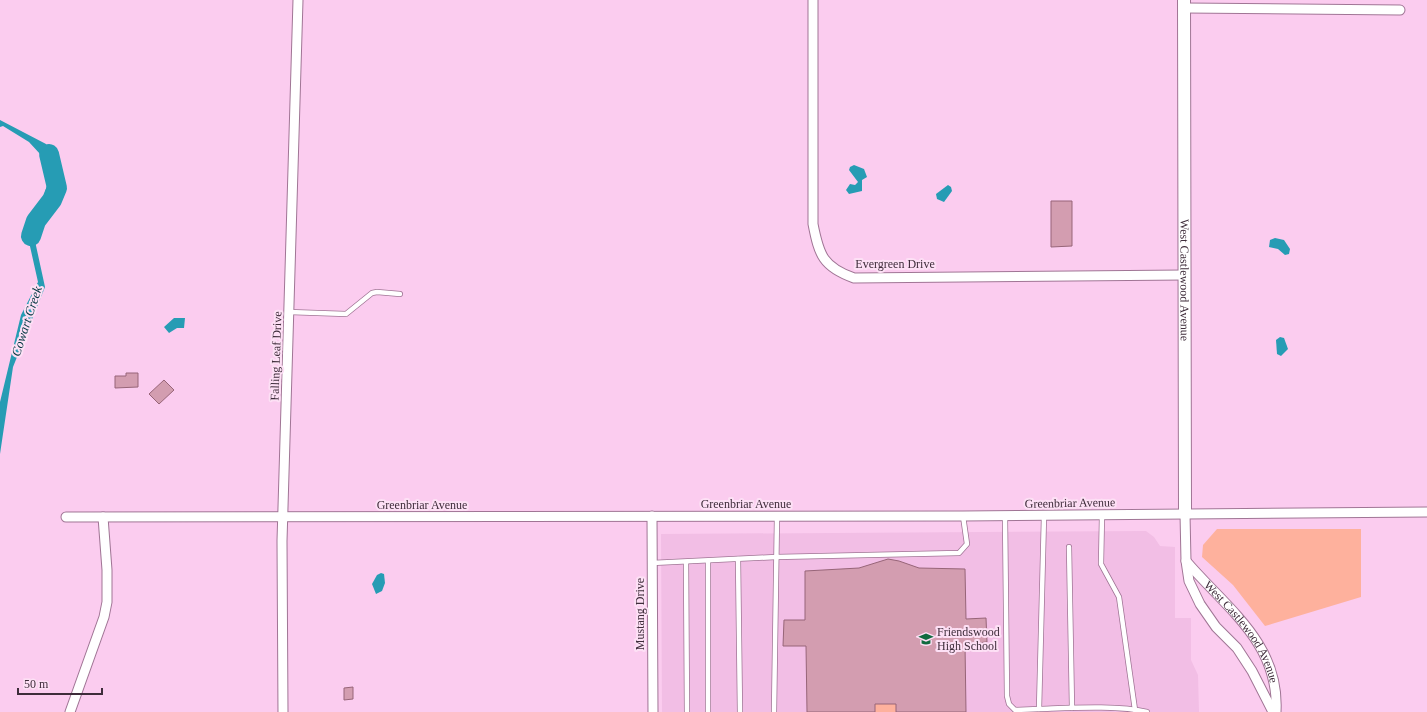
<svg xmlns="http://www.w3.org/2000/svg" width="1427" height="712" viewBox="0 0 1427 712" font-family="'Times New Roman',serif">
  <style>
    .built { fill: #f2bee5 }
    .green { fill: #feb19d }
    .water { fill: #269cb4 }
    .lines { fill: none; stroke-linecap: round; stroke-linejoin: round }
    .river { stroke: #269cb4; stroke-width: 20 }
    .building { fill: #d39db0; stroke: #976578 }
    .service-casing { stroke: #a07595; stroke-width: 6 }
    .minor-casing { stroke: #a07595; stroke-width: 11 }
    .tertiary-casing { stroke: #a07595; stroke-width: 14 }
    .service { stroke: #fff; stroke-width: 4.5 }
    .minor { stroke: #fff; stroke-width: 9 }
    .tertiary { stroke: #fff; stroke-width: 12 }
    .labels { text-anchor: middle; stroke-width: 4; stroke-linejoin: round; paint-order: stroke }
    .street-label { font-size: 12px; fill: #3e2c3a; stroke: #fde0f5 }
    .poi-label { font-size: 12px; fill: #3e2c3a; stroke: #fde0f5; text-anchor: start }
    .water-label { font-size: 13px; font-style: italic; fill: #00353f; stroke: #fde0f5 }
  </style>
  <rect width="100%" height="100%" fill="#fbccef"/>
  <path class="built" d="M1146 531 1154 537 1160 546 1175 547V618H1191V660L1198 675 1199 712H662L661 534Z"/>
  <g class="green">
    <path d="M1217 529H1361V597L1265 626 1233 585 1202 557 1203 545Z"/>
    <rect x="875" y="704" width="21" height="8"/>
  </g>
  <g class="water">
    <path d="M0 120 46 144 55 161 56 180 43 210 35 241 45 287 13 367 0 454V402L21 315 38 282 27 233 42 203 52 167 29 142 3 126 0 127Z"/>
    <path d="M854 165 864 169 867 177 862 180V191L849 194 846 190 850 184 855 185 858 182 849 170 850 167Z"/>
    <path d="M948 185 951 187 952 191 944 202 937 199 936 194Z"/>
    <path d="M1275 238 1284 240 1290 249 1289 254 1285 255 1278 249 1269 247 1270 240Z"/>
    <path d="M174 318H185L184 328H177L169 333 164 327Z"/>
    <path d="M1280 337 1284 338 1288 349 1281 356 1277 354 1276 340Z"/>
    <path d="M381 573 384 574 385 583 382 591 376 594 372 584 377 575Z"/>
  </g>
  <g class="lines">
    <path class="river" d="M31 236 36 221 52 200 57 188 49 154"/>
  </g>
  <g class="building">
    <path d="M1051 201H1072V246L1051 247Z"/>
    <path d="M126 373H138V387L115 388V376H126Z"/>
    <path d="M164 380 174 390 159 404 149 394Z"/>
    <path d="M888 559 899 561 919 568 965 569 966 619 986 618 987 642 965 644 966 712H896V704H875V712H807L806 646H783L784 620H805V571L859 568Z"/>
    <path d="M353 687V699L344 700V688Z"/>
  </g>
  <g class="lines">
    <defs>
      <g id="service">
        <path d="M289 312 346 314 372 293 377 292 400 294"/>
        <path d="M1102 515 1101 564 1119 597 1135 710"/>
        <path d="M1005 516 1007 696 1009 704 1015 710 1039 709 1044 516"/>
        <path d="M1069 547 1072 708"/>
        <path d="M738 559 740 712"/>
        <path d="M686 562 687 712"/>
        <path d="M652 563 776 557 959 553 967 544 963 516"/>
        <path d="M1039 709C1070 708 1118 705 1147 712"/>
        <path d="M708 712V561"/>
        <path d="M774 712 777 516"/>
      </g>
      <g id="minor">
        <path d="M813 0V224C819 255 823 267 854 278L1184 275"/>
        <path d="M1185 8 1400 10"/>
        <path d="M1185 514 1186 561 1189 581 1200 604 1216 627 1237 648 1252 671 1273 712"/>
        <path d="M652 516 653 712"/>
        <path d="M66 517 963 516 1427 512"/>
        <path id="s1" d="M1186 561C1226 608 1280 643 1276 712"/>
        <path d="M70 712 104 617 107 602V570L103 517"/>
        <path d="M283 712 282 541 298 0"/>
      </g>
      <g id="tertiary">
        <path id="s2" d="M1184 0 1185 514"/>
      </g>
    </defs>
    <use href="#service" class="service-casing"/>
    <use href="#minor" class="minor-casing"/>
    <use href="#tertiary" class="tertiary-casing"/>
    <use href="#service" class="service"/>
    <use href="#minor" class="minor"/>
    <use href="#tertiary" class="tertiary"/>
  </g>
  <defs>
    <symbol id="school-bare" viewBox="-9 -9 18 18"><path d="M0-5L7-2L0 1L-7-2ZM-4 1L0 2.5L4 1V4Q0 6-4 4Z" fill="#106b3f" stroke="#fde0f5" stroke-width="2.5" paint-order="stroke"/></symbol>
  </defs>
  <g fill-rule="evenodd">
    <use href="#school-bare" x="916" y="629" width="20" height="20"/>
  </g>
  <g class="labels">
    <g class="street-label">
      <text x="895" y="268">Evergreen Drive</text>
      <text dy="4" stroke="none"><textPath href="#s2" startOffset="280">West Castlewood Avenue</textPath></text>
      <text transform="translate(276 356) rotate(-88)" y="4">Falling Leaf Drive</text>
      <text transform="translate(1070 503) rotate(-1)" y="4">Greenbriar Avenue</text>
      <text x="746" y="508">Greenbriar Avenue</text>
      <text x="422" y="509">Greenbriar Avenue</text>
      <text transform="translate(640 614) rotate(-90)" y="4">Mustang Drive</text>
      <text dy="4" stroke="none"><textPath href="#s1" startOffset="91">West Castlewood Avenue</textPath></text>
    </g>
    <g class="poi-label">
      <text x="937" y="636">Friendswood<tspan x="937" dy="14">High School</tspan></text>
    </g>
    <g class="water-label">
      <text transform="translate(26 321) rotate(-72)" y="5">Cowart Creek</text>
    </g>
  </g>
  <path d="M18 688v6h84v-6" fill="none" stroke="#3e2c3a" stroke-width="2"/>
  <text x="24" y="688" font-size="12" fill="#3e2c3a" stroke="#fde0f5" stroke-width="3" paint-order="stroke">50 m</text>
</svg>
